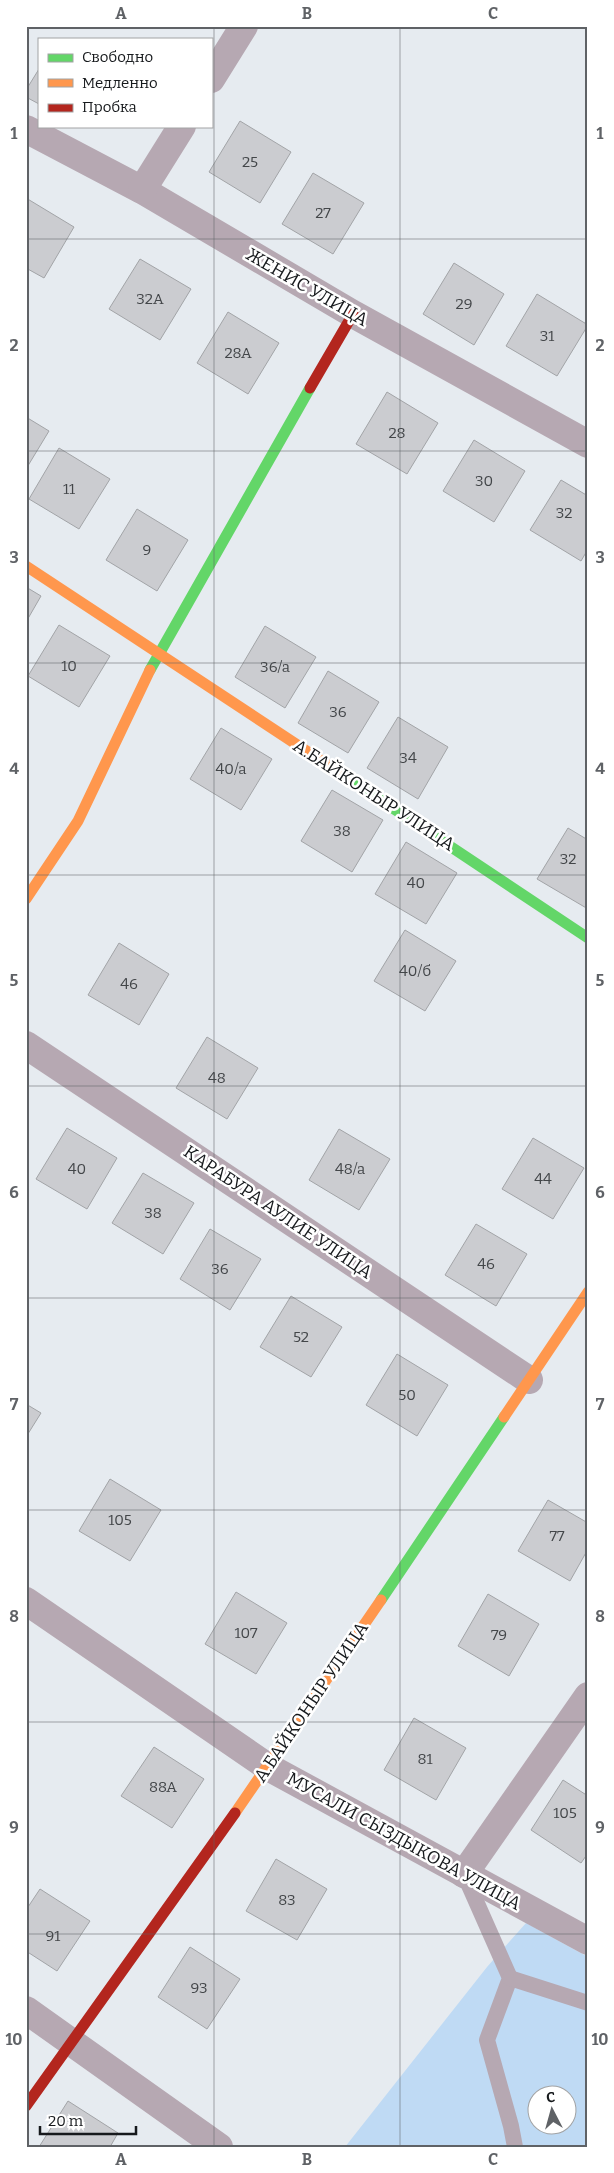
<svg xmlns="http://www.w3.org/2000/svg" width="614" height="2173" viewBox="0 0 614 2173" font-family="Bitter,serif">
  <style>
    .green { fill: #bfdaf4; fill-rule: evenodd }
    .building { fill: #cbccd0; stroke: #a2a4a7 }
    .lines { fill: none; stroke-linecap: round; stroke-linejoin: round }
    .lane { stroke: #b6a8b2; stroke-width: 16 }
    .street { stroke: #b6a8b2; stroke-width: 28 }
    .fast { stroke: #63d668; stroke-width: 11 }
    .slow { stroke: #ff974d; stroke-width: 11 }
    .jam { stroke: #b3261e; stroke-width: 11 }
    .grid { fill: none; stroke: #5f6266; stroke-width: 1; stroke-opacity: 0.55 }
    .labels { text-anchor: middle; stroke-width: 5; stroke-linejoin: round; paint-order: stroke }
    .number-label { font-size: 15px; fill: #434649 }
    .street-label { font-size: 18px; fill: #16191c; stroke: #fff }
    .neatline { fill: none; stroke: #5f6266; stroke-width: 2 }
    .grid-label { font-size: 16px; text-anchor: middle; font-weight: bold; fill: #5f6266 }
  </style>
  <rect width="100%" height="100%" fill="#e6ebf0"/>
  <path class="green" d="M526 1923 588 1957V2147H345L487 1967ZM536 2096H566V2126H536Z"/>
  <g class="building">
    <path d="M39 69V104L26 97V90Z"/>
    <path d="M240 121 291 152 260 203 209 172Z"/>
    <path d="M313 173 364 203 333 254 282 224Z"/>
    <path d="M26 198 74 227 44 278 26 268Z"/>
    <path d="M140 259 191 289 160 340 109 309Z"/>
    <path d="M454 263 504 294 474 345 423 314Z"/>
    <path d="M537 294 588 325 557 376 506 346Z"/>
    <path d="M228 312 279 343 248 394 197 363Z"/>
    <path d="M387 392 438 423 407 474 356 444Z"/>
    <path d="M26 417 49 431 26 469Z"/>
    <path d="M474 440 525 471 494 522 443 491Z"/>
    <path d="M59 448 110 479 79 529 29 499Z"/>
    <path d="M561 480 588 496V549L581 561 530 530Z"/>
    <path d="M137 509 188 540 157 591 106 560Z"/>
    <path d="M26 587 41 596 26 622Z"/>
    <path d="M59 625 110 656 79 707 28 676Z"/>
    <path d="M265 626 316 657 285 708 235 677Z"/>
    <path d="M328 671 379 702 348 753 298 723Z"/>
    <path d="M398 717 448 747 418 799 367 768Z"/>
    <path d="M221 728 272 759 241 810 190 779Z"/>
    <path d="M332 790 383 820 352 872 301 841Z"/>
    <path d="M568 828 588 840V909L537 879Z"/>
    <path d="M406 842 457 873 426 924 375 894Z"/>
    <path d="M405 930 456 961 425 1011 374 981Z"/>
    <path d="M119 943 169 974 139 1025 88 995Z"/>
    <path d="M207 1037 258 1068 227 1119 176 1088Z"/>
    <path d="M67 1128 117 1158 87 1209 36 1179Z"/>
    <path d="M339 1129 390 1159 359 1210 309 1180Z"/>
    <path d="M533 1138 584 1168 553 1219 502 1189Z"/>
    <path d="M143 1173 194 1203 163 1254 112 1223Z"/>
    <path d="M476 1224 527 1254 496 1306 445 1275Z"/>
    <path d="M210 1229 261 1259 230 1310 180 1279Z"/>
    <path d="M291 1296 342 1327 311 1377 260 1347Z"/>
    <path d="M397 1354 448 1385 417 1436 366 1405Z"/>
    <path d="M26 1404 41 1413 26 1437Z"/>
    <path d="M110 1479 161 1510 130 1561 79 1531Z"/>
    <path d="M548 1500 588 1523V1549L570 1581 518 1551Z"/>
    <path d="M236 1592 287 1623 256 1674 205 1644Z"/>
    <path d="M488 1594 539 1624 509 1676 458 1646Z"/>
    <path d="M414 1718 466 1748 436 1800 384 1770Z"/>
    <path d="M154 1747 204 1779 172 1828 121 1796Z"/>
    <path d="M563 1780 588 1796V1853L581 1863 531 1830Z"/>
    <path d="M276 1859 327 1889 297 1940 246 1911Z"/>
    <path d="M40 1889 90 1921 57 1971 26 1951V1910Z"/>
    <path d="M190 1947 240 1979 207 2029 158 1997Z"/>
    <path d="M68 2101 118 2133 110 2147H39Z"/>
  </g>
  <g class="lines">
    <g class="lane">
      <path d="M464 1874 510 1978 487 2040 511 2126 515 2147"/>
      <path d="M510 1978 588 2003"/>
    </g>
    <g class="street">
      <path d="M211 79 244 26"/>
      <path d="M26 129 142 190 353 314 588 444"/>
      <path d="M142 190 182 126"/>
      <path d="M26 1045 529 1380"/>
      <path d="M26 1601 268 1767 588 1941"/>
      <path d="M464 1874 588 1696"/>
      <path d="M26 2010 219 2147"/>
    </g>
    <g class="fast">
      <path d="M150 670 310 388"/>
      <path d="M349 779 588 938"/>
      <path d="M381 1600 504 1417"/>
    </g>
    <g class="slow">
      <path d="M26 566 349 779"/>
      <path d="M26 899 78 821 150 670"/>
      <path d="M504 1417 588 1292"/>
      <path d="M235 1813 381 1600"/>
    </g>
    <g class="jam">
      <path d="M310 388 353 314"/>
      <path d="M26 2106 235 1813"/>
    </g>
  </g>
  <path class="grid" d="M214 26V2147M400 26V2147M26 239H588M26 451H588M26 663H588M26 875H588M26 1086H588M26 1298H588M26 1510H588M26 1722H588M26 1934H588"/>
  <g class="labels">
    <g class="number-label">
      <text x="250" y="167">25</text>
      <text x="323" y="218">27</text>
      <text x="150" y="304">32А</text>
      <text x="464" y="309">29</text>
      <text x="547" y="341">31</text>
      <text x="238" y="358">28А</text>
      <text x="397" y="438">28</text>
      <text x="484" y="486">30</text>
      <text x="69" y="494">11</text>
      <text x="564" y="518">32</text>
      <text x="147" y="555">9</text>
      <text x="69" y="671">10</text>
      <text x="275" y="672">36/a</text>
      <text x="338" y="717">36</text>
      <text x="408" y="763">34</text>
      <text x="231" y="774">40/a</text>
      <text x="342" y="836">38</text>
      <text x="568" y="864">32</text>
      <text x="416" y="888">40</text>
      <text x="415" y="976">40/б</text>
      <text x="129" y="989">46</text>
      <text x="217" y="1083">48</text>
      <text x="77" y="1174">40</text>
      <text x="350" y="1174">48/a</text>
      <text x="543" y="1184">44</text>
      <text x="153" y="1218">38</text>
      <text x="486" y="1269">46</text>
      <text x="220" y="1274">36</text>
      <text x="301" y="1342">52</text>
      <text x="407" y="1400">50</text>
      <text x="120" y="1525">105</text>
      <text x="557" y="1541">77</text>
      <text x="246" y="1638">107</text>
      <text x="499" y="1640">79</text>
      <text x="425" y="1764">81</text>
      <text x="163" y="1792">88А</text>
      <text x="565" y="1818">105</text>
      <text x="287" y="1905">83</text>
      <text x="53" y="1941">91</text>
      <text x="199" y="1993">93</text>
    </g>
    <g class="street-label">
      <text transform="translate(307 287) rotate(30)" y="6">ЖЕНИС УЛИЦА</text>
      <text transform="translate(374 795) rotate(33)" y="6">А.БАЙКОНЫР УЛИЦА</text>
      <text transform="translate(278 1212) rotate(34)" y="6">КАРАБУРА АУЛИЕ УЛИЦА</text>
      <text transform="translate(311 1702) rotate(-56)" y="6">А.БАЙКОНЫР УЛИЦА</text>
      <text transform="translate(404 1841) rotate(29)" y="6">МУСАЛИ СЫЗДЫКОВА УЛИЦА</text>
    </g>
  </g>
  <rect width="614" height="2173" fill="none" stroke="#ffffff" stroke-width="55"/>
  <rect x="38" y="38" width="175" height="90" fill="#ffffff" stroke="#a2a3a4"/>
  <rect x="48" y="54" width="25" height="8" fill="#63d668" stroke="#a2a3a4"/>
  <text x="82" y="62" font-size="15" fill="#16191c">Свободно</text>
  <rect x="48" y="79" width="25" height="8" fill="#ff974d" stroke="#a2a3a4"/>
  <text x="82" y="88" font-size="15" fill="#16191c">Медленно</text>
  <rect x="48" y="104" width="25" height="8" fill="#b3261e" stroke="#a2a3a4"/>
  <text x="82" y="112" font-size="15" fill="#16191c">Пробка</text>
  <g transform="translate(552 2110) rotate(354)"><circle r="24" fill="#ffffff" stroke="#a2a3a4"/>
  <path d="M0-4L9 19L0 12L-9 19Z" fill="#5f6266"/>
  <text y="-8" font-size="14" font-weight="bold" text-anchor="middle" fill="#16191c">С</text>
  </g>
  <path d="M40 2126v8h96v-8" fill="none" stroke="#16191c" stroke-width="2.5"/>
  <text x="48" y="2126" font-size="15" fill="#16191c" stroke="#ffffff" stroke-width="4" paint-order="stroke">20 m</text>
  <rect x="28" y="28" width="558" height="2118" class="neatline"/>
  <g class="grid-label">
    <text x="121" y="19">A</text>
    <text x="307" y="19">B</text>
    <text x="493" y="19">C</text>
    <text x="14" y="139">1</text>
    <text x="600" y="139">1</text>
    <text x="14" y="351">2</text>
    <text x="600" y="351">2</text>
    <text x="14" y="563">3</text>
    <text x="600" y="563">3</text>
    <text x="14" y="774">4</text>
    <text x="600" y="774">4</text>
    <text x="14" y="986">5</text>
    <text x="600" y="986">5</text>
    <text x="14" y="1198">6</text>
    <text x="600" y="1198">6</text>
    <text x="14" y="1410">7</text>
    <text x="600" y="1410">7</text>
    <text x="14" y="1622">8</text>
    <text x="600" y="1622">8</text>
    <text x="14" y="1833">9</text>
    <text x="600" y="1833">9</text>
    <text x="14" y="2045">10</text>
    <text x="600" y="2045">10</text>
    <text x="121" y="2165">A</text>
    <text x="307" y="2165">B</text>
    <text x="493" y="2165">C</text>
  </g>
</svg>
